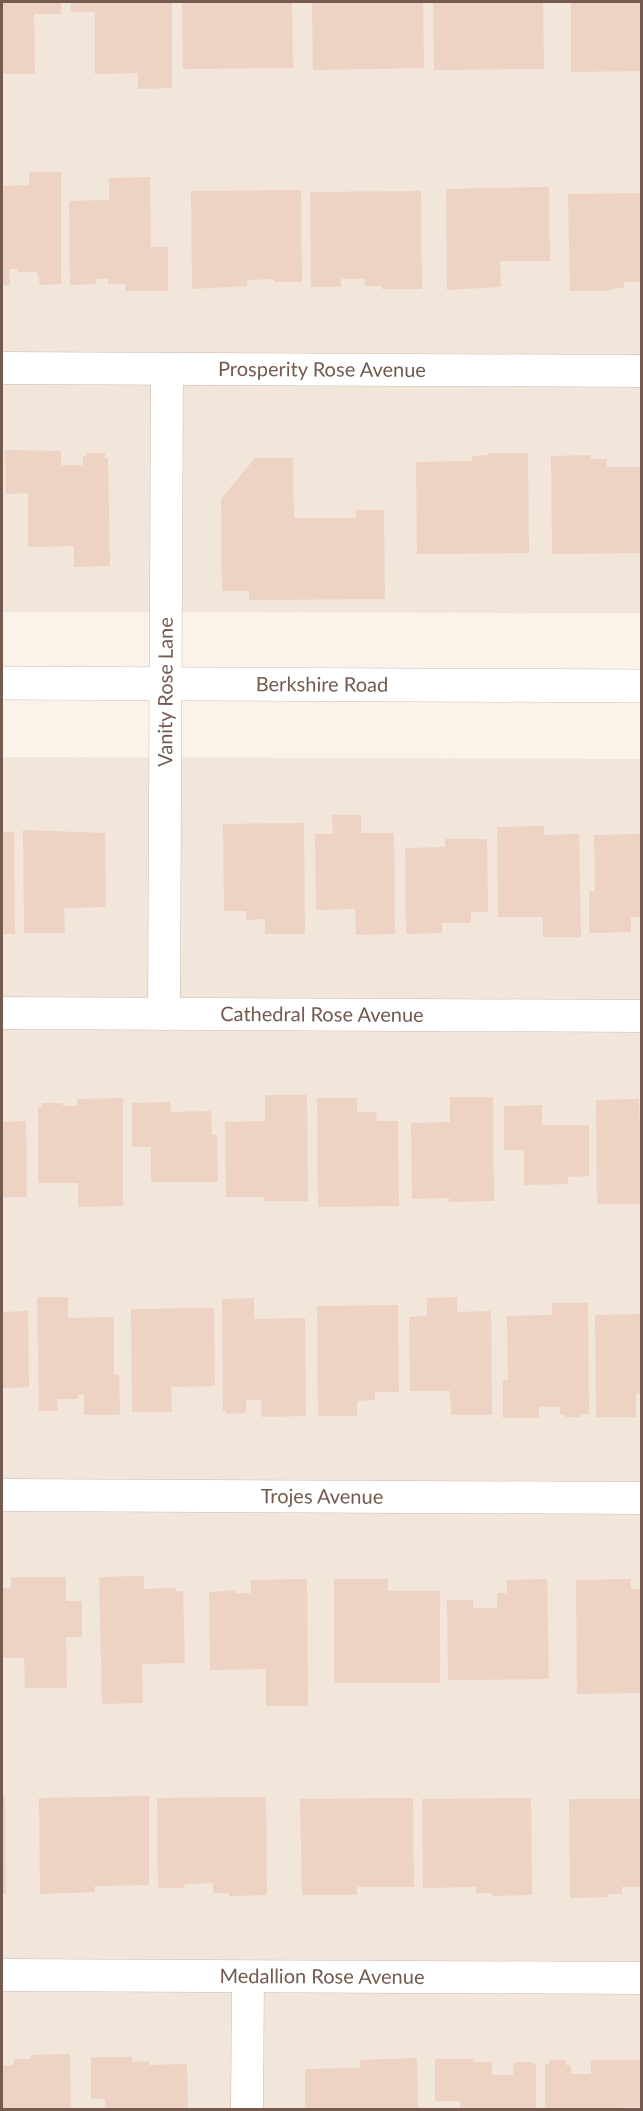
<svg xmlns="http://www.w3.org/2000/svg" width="643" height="2111" viewBox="0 0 643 2111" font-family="Lato,sans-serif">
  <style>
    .residential { fill: #f2e5d9 }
    .building { fill: #eed2c4 }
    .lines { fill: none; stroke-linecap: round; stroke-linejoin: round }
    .minor-casing { stroke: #ccbbb1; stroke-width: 33 }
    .tertiary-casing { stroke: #ccbbb1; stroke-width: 34 }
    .minor { stroke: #fff; stroke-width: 32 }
    .tertiary { stroke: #fff; stroke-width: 33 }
    .labels { text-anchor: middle; stroke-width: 4.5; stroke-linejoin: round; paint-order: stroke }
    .street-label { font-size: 20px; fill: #745a4f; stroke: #fef8f1 }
  </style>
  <rect width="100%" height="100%" fill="#fbf3ea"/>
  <g class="residential">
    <path d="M2 2H641V613L2 612Z"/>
    <path d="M2 757 641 759V2109H2Z"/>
  </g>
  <g class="building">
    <path d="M2 2H61V14H34L35 74H2Z"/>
    <path d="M71 2H172V88L138 89V73L95 74V12H71Z"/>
    <path d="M182 2H292L293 68 183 69Z"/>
    <path d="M312 2H423L424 68 313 70Z"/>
    <path d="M433 2H543L544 69 434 70Z"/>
    <path d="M571 2H642V71L571 72Z"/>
    <path d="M29 172H61V284L40 285 37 272H18V269H9L10 285H2V186L29 185Z"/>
    <path d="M150 177 151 247H168V291H125V284H108V279H96V284L70 285 69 201 109 200V178Z"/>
    <path d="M549 187 550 261H500L501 287 447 290 446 189Z"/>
    <path d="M301 190 302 282H274V279L247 280V286L192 289 191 191Z"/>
    <path d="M421 191 422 289H382V286H365V279H341V287H311L310 192Z"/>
    <path d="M642 193V282H624V288L609 289V291H570L568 194Z"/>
    <path d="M5 450 61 451V465H83V456H86V453H105V458H108L110 566 74 567V546L28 547V493L6 494Z"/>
    <path d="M489 453H528L529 553 417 554 416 462 472 461V456L489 455Z"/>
    <path d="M591 455V459H607V467H642V553L552 554 551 456Z"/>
    <path d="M255 458H293L294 518H356V510H384L385 599 249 600V591H222L221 499Z"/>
    <path d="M332 815H361V833H394L395 934 356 935 355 909 316 910 315 834H333Z"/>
    <path d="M304 823 305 934H265V919L246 920V911H224L223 824Z"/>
    <path d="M544 826V835L579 834 581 937H543V917H498L497 827Z"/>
    <path d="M23 830 105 833 106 907 64 908 65 933H24Z"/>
    <path d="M2 832H14L15 934H2Z"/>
    <path d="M642 834V917H631V932L589 933V891H595L594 835Z"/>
    <path d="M445 839H487L488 912H471V923H442V933L406 934 405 848 445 847Z"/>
    <path d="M265 1095H307L308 1201H264L263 1197H226L225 1122 265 1121Z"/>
    <path d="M450 1097H493L494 1201 449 1202V1198L412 1199 411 1123 450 1122Z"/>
    <path d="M123 1098V1206L78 1207V1183H38V1107H42V1103H63V1106H77V1099Z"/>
    <path d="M317 1098H357V1112H376L377 1121H398L399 1206 318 1207Z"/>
    <path d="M639 1099 640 1125H642V1204H597L596 1100Z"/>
    <path d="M170 1102 171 1112 211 1111 212 1135H217L218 1182H151V1147H132V1103Z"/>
    <path d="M542 1105V1125H589V1176L568 1177V1184L524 1185V1150H504V1106Z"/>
    <path d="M26 1121 27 1197H2V1122Z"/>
    <path d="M37 1297H68V1318L114 1317V1375H119L120 1415H84V1395H78V1399H57L58 1410 55 1411H39Z"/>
    <path d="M457 1297V1312L491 1311 492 1415H451L450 1391H410L409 1317 427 1316V1298Z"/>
    <path d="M254 1298V1319L305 1318 306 1416 262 1417 261 1400H246V1411L243 1413 226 1414V1411H223L222 1299Z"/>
    <path d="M552 1303H588L589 1414H581V1417H565V1415H560V1407H539V1418H503V1380H508L507 1316 552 1315Z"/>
    <path d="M398 1305 399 1392H375V1400L357 1401V1416H318L317 1306Z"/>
    <path d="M214 1308 215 1386 171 1387 172 1412H132L131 1309Z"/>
    <path d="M28 1311 29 1387 2 1388V1312Z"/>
    <path d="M642 1314V1393L636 1394V1417H596L595 1315Z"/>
    <path d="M144 1576V1589L176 1588V1591H183L185 1663 142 1664 143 1703 102 1704 99 1577Z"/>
    <path d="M11 1577H66V1601H82V1637H66L67 1688H25L24 1658H2V1588H11Z"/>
    <path d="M307 1579 308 1706H266V1669L210 1670 209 1592 236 1590V1593H251V1580Z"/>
    <path d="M334 1579H388V1591H440V1683H334Z"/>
    <path d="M547 1579 549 1679 448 1680 447 1600H473V1608H497V1593H507V1580Z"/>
    <path d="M631 1579V1589H642V1693L577 1694 576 1580Z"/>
    <path d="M5 1796 6 1894H2V1797Z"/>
    <path d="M149 1796V1885L95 1886V1892L40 1894 39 1798Z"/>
    <path d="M266 1797 267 1895 229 1896V1893H213V1883L184 1884 185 1888H158L157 1798Z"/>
    <path d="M413 1798 414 1887H357V1895H302L300 1799Z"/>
    <path d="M531 1798 532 1895 492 1896V1893H476V1887L423 1888 422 1799Z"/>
    <path d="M569 1799H642V1887H622V1894H608V1897L570 1898Z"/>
    <path d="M70 2054 71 2110H2V2066L14 2065V2059H31V2055Z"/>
    <path d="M91 2057H132V2062L149 2061V2065L187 2064 188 2110H105V2099H91Z"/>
    <path d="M417 2058 418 2110H305V2069L360 2068V2060Z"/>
    <path d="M435 2059H473V2062H492V2075H513V2065H515V2062H533V2065L536 2064V2110H460V2101H435Z"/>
    <path d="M549 2060H566V2065H571V2074H591V2060H642V2107H623V2110H545V2064H549Z"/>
  </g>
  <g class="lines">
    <defs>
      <g id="minor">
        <path id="s1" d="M2 368 642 371"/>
        <path id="s2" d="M2 1013 642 1016"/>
        <path id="s3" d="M164 1014 167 369"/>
        <path id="s4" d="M2 1495 642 1498"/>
        <path id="s5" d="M2 1975 642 1978"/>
        <path d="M247 2110 248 1977"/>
      </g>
      <g id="tertiary">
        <path id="s6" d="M2 683 642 686"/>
      </g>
    </defs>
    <use href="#minor" class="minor-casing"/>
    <use href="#tertiary" class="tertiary-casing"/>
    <use href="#minor" class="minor"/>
    <use href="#tertiary" class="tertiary"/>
  </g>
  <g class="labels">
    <g class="street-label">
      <text dy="7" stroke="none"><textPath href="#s1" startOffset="320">Prosperity Rose Avenue</textPath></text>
      <text dy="7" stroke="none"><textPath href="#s6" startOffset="320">Berkshire Road</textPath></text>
      <text dy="7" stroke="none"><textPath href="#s3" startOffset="322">Vanity Rose Lane</textPath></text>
      <text dy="7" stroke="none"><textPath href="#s2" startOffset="320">Cathedral Rose Avenue</textPath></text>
      <text dy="7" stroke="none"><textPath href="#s4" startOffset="320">Trojes Avenue</textPath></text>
      <text dy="7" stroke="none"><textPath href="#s5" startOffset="320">Medallion Rose Avenue</textPath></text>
    </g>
  </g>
  <rect width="643" height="2111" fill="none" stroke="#745a4f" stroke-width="6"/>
</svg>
